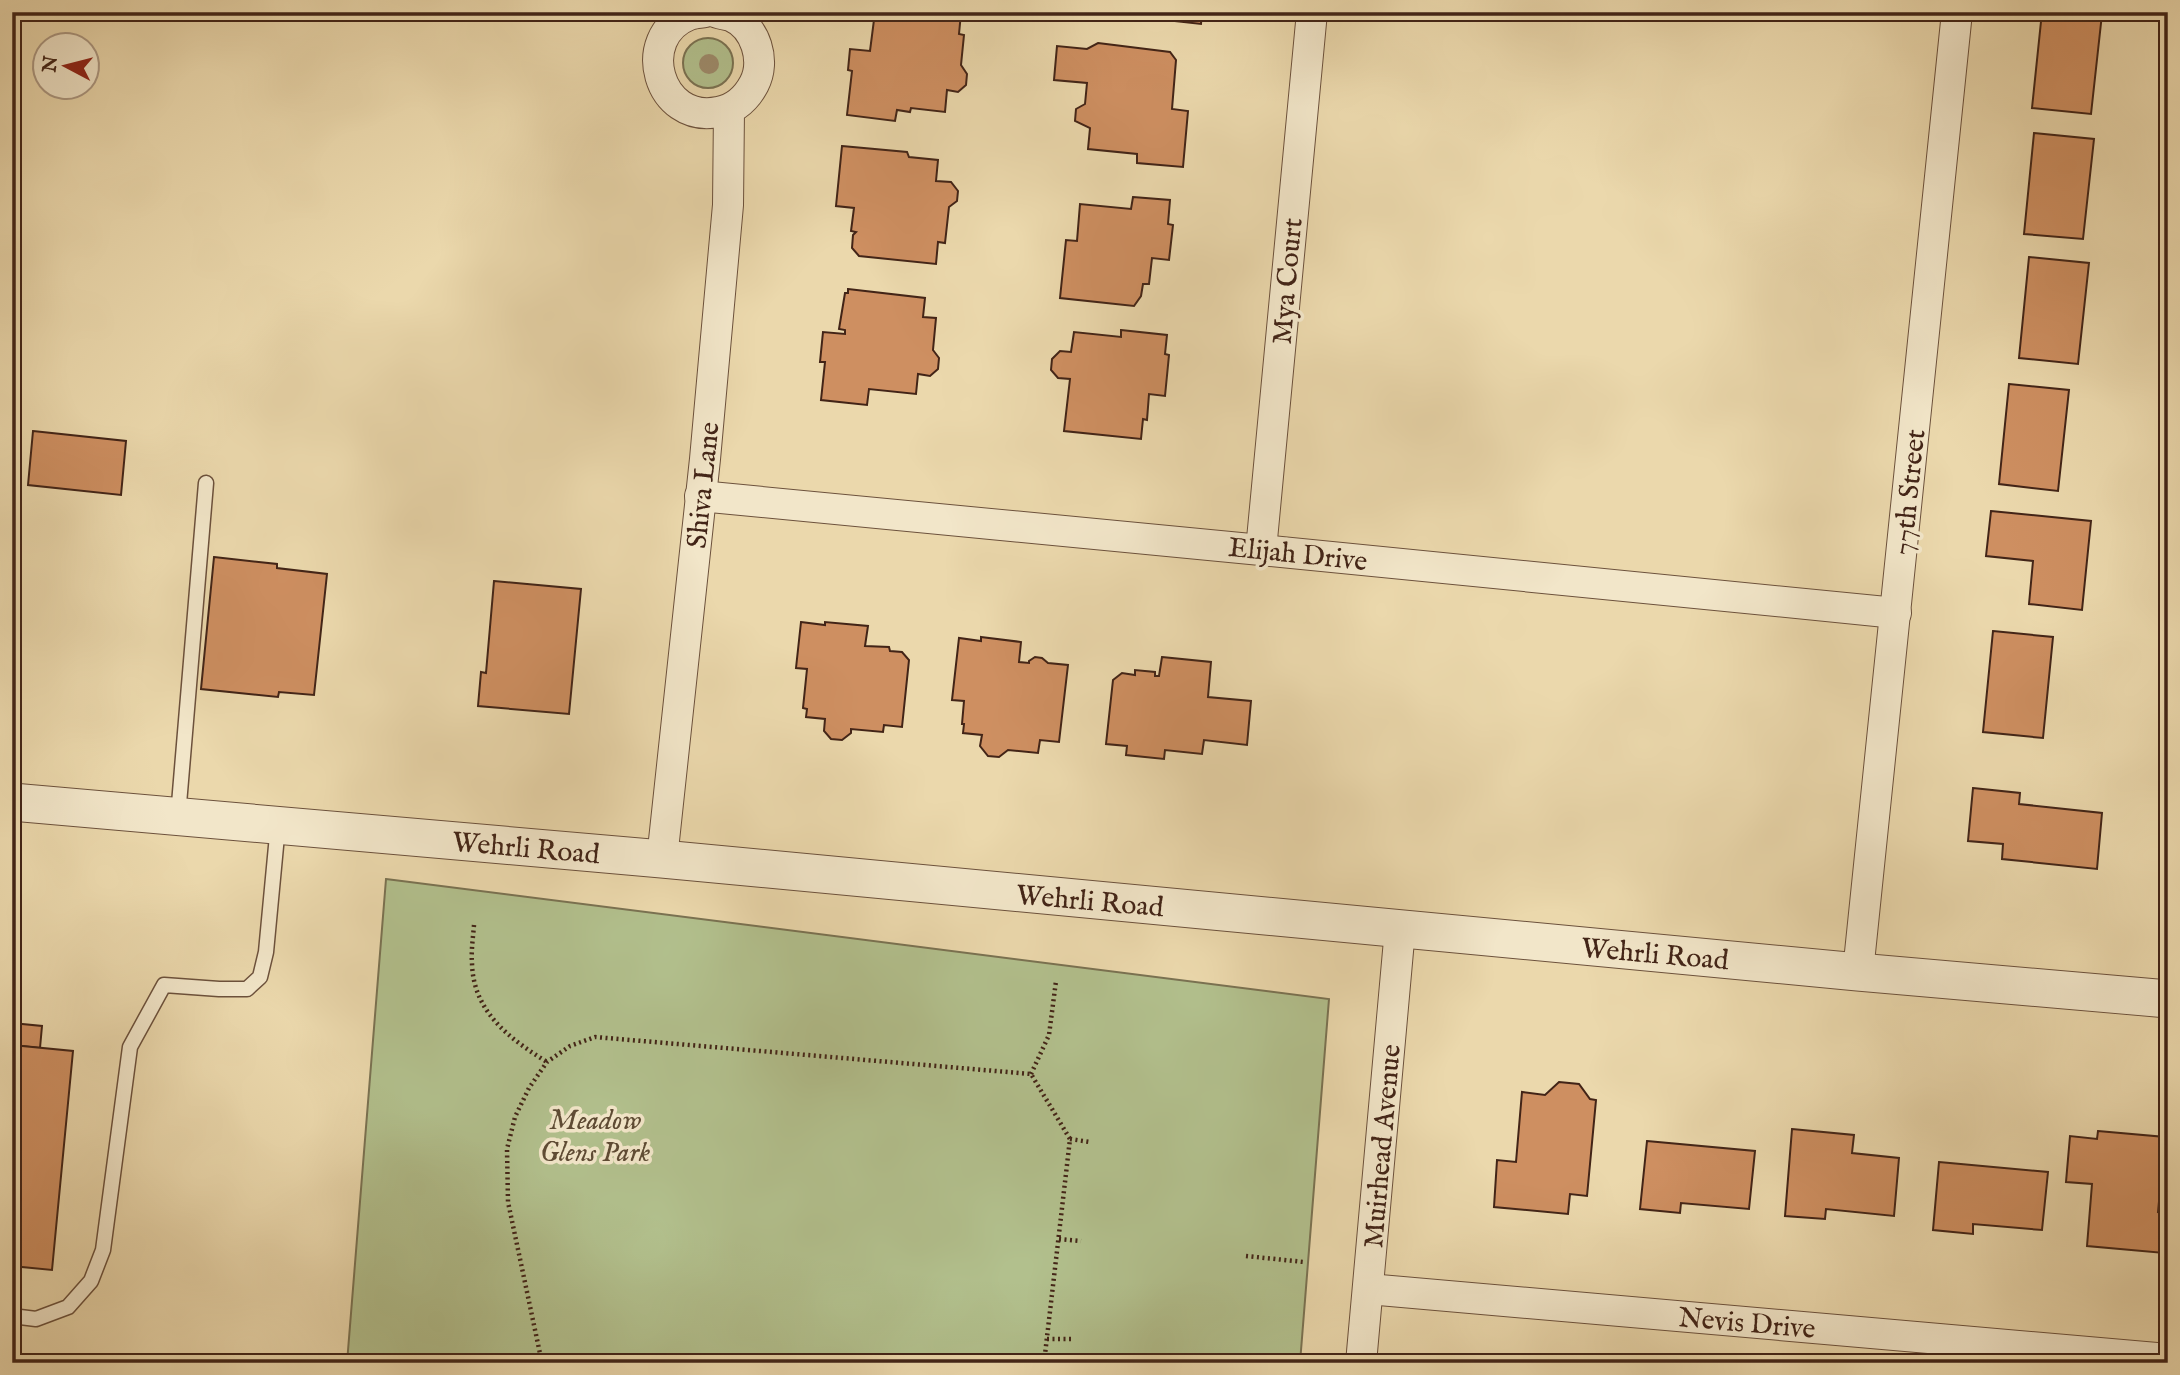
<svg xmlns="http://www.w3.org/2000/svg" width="2180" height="1375" viewBox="0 0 2180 1375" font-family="'IM FELL English',serif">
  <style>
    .green { fill: #b2c08d; stroke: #7a7252; stroke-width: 2 }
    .building { fill: #ce8f61; stroke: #422417; stroke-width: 2 }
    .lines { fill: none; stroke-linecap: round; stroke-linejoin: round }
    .service-casing { stroke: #6c513c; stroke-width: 17 }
    .minor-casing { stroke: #6c513c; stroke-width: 32 }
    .tertiary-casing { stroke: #6c513c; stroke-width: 39 }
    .path { stroke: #422417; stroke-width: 4.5; stroke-dasharray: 2 3.5; stroke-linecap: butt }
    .service { stroke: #f2e6c9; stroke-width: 14 }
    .minor { stroke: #f2e6c9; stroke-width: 30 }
    .tertiary { stroke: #f2e6c9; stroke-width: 37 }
    .tree { fill: #9d8a6a }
    .labels { text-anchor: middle; stroke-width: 7; stroke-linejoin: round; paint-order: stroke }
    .street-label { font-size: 28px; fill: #422417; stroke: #f2e6c9 }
    .park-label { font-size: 28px; font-style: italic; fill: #5e4b34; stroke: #f2e6c9 }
  </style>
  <rect width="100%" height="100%" fill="#ebd8ac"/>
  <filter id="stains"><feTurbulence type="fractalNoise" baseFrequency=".00286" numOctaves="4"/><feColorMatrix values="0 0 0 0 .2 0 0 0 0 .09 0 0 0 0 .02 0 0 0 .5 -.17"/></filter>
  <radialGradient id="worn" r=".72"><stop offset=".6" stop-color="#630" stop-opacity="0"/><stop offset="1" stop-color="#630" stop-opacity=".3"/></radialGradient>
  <g class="green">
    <circle cx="708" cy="63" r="25"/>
    <path d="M386 879 1329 999 1300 1363H347Z"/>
  </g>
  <g class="building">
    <path d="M875 12 961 13 959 34 964 35 961 65 967 74 966 85 958 92 947 90 945 112 911 108 910 112 897 110 895 121 847 115 852 71 848 70 850 49 870 51Z"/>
    <path d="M1093 12H1202L1201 24Z"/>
    <path d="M2042 12 2102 14 2091 114 2032 108Z"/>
    <path d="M1098 43 1170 52 1176 60 1172 109 1188 111 1183 167 1137 163V154L1088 149 1090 128 1075 121 1076 109 1085 104 1087 83 1054 80 1057 46 1087 49Z"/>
    <path d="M2034 133 2094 139 2083 239 2024 234Z"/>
    <path d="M842 146 907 152 909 157 938 160 936 181 951 182 958 191 957 201 949 207 945 243 938 242 936 264 859 256 852 248 853 235 856 232 851 231 854 208 836 206Z"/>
    <path d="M1133 197 1170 200 1168 224 1173 225 1169 260 1152 258 1149 284H1143L1141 296 1134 306 1060 298 1066 240 1077 241 1080 204 1131 209Z"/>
    <path d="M2029 257 2089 263 2078 364 2019 358Z"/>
    <path d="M848 289 925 298 923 317 936 318 933 350 939 358 938 369 930 376 918 374 916 394 869 389 867 405 821 400 825 362H820L823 332 845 334V330L839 329 845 293H848Z"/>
    <path d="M1121 330 1167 335 1165 354 1169 355 1165 396 1149 394 1147 420 1143 419 1141 439 1064 431 1070 379 1058 378 1051 370 1052 359 1060 351 1071 352 1074 332 1121 337Z"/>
    <path d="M2009 384 2069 390 2058 491 1999 484Z"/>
    <path d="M33 431 126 441 121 495 28 485Z"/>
    <path d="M1991 511 2091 521 2082 610 2029 604 2033 561 1986 556Z"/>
    <path d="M214 557 277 564V568L327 574 314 695 279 692 278 697 201 689Z"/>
    <path d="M494 581 581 589 569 714 478 706 481 672 486 673Z"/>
    <path d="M801 622 825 625V622L868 626 865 646 889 647 890 651 902 652 909 660 902 727 884 725 883 732 851 729V733L842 740 831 739 824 731 825 719 806 717 807 709 803 708 807 669 796 668Z"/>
    <path d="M1993 631 2053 637 2043 738 1983 732Z"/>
    <path d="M981 637 1021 642 1019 662 1029 663V661L1035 657 1042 658 1048 663 1068 665 1059 742 1040 740 1038 753 1008 750 999 757 988 756 980 746 982 735 963 733 964 724H962L964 701 952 700 959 638 981 641Z"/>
    <path d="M1162 657 1211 662 1208 697 1251 701 1247 745 1204 740 1202 754 1165 750 1164 759 1126 755 1127 746 1106 744 1113 680 1122 673 1135 675V670L1155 672V676H1159Z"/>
    <path d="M1973 788 2020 793 2019 804 2102 813 2097 869 2002 859 2003 844 1968 841Z"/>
    <path d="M12 1023 42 1026 40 1048 12 1045Z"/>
    <path d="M12 1045 73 1051 52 1270 12 1266Z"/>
    <path d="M1559 1082 1579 1084 1590 1099 1596 1100 1587 1196 1570 1194 1568 1214 1494 1207 1497 1160 1516 1162 1522 1092 1545 1095Z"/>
    <path d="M1792 1129 1854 1135 1852 1153 1899 1158 1894 1216 1826 1209 1825 1219 1785 1216Z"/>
    <path d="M2098 1131 2165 1137 2158 1212 2168 1213 2164 1253 2087 1246 2092 1184 2066 1182 2070 1136 2097 1139Z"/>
    <path d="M1647 1141 1755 1151 1749 1209 1681 1203 1680 1213 1640 1209Z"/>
    <path d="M1939 1162 2048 1172 2042 1230 1973 1224V1234L1933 1230Z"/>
  </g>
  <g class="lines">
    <defs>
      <g id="service">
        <path d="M178 816 206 483"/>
        <path d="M12 1316 36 1319 68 1307 91 1281 103 1250 130 1047 164 985 219 989H247L260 977 266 952 278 825"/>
      </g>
      <g id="minor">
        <path d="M705 12C700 13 694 13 689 15 634 37 658 124 718 112 735 109 746 99 754 84 766 61 756 27 731 16 726 15 720 14 715 12"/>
        <path d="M700 496 1261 550 1896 613"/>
        <path d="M1261 550 1312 12"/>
        <path d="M662 859 705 459 728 205 729 110"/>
        <path d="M1858 972 1957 12"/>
        <path d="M1368 1289 2168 1359"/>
        <path d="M1361 1363 1400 929"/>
      </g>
      <path id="tertiary" d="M12 802 662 859 1858 972 2168 999"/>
    </defs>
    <use href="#service" class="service-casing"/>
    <use href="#minor" class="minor-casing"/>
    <use href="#tertiary" class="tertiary-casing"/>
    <g class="path">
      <path d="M474 925C473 938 471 951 472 963 473 1012 510 1039 547 1062"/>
      <path d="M1031 1074 1049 1035 1056 981"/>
      <path d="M1070 1139 1090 1142"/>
      <path d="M1059 1239 1081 1241"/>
      <path d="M1246 1256 1304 1262"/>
      <path d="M1047 1339H1071"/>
      <path d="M542 1363 508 1202 507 1149 515 1117 529 1088 547 1062 570 1046 595 1037 1031 1074 1070 1139 1044 1363"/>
      <path d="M1124 1363 1125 1353"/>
    </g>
    <use href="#service" class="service"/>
    <use href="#minor" class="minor"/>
    <use href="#tertiary" class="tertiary"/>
  </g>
  <circle class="tree" cx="709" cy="64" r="10"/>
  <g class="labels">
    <g class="street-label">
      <text transform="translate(1286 281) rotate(-85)" y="10">Mya Court</text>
      <text transform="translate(702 485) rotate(-84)" y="10">Shiva Lane</text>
      <text transform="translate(1908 492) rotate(-84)" y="10">77th Street</text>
      <text transform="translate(1298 553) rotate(6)" y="10">Elijah Drive</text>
      <text transform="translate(526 847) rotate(5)" y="10">Wehrli Road</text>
      <text transform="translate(1090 900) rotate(5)" y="10">Wehrli Road</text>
      <text transform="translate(1655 953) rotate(5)" y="10">Wehrli Road</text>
      <text transform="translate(1381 1146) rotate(-85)" y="10">Muirhead Avenue</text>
      <text transform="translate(1747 1322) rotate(5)" y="10">Nevis Drive</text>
    </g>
    <g class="park-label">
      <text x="595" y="1129">Meadow<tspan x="595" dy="32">Glens Park</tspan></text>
    </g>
  </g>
  <rect width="2180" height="1375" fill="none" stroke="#ebd8ac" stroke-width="42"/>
  <rect x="14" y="14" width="2152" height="1347" fill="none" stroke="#422417" stroke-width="3.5"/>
  <rect x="21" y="21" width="2138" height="1333" fill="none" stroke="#422417" stroke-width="2"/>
  <g transform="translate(66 66) rotate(277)"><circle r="33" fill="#f2e6c9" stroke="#ac9882" stroke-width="2"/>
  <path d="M0-5L12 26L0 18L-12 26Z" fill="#8f2418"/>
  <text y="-10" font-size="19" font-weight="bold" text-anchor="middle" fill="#422417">N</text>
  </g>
  <rect width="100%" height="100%" filter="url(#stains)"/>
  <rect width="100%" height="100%" fill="url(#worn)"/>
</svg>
